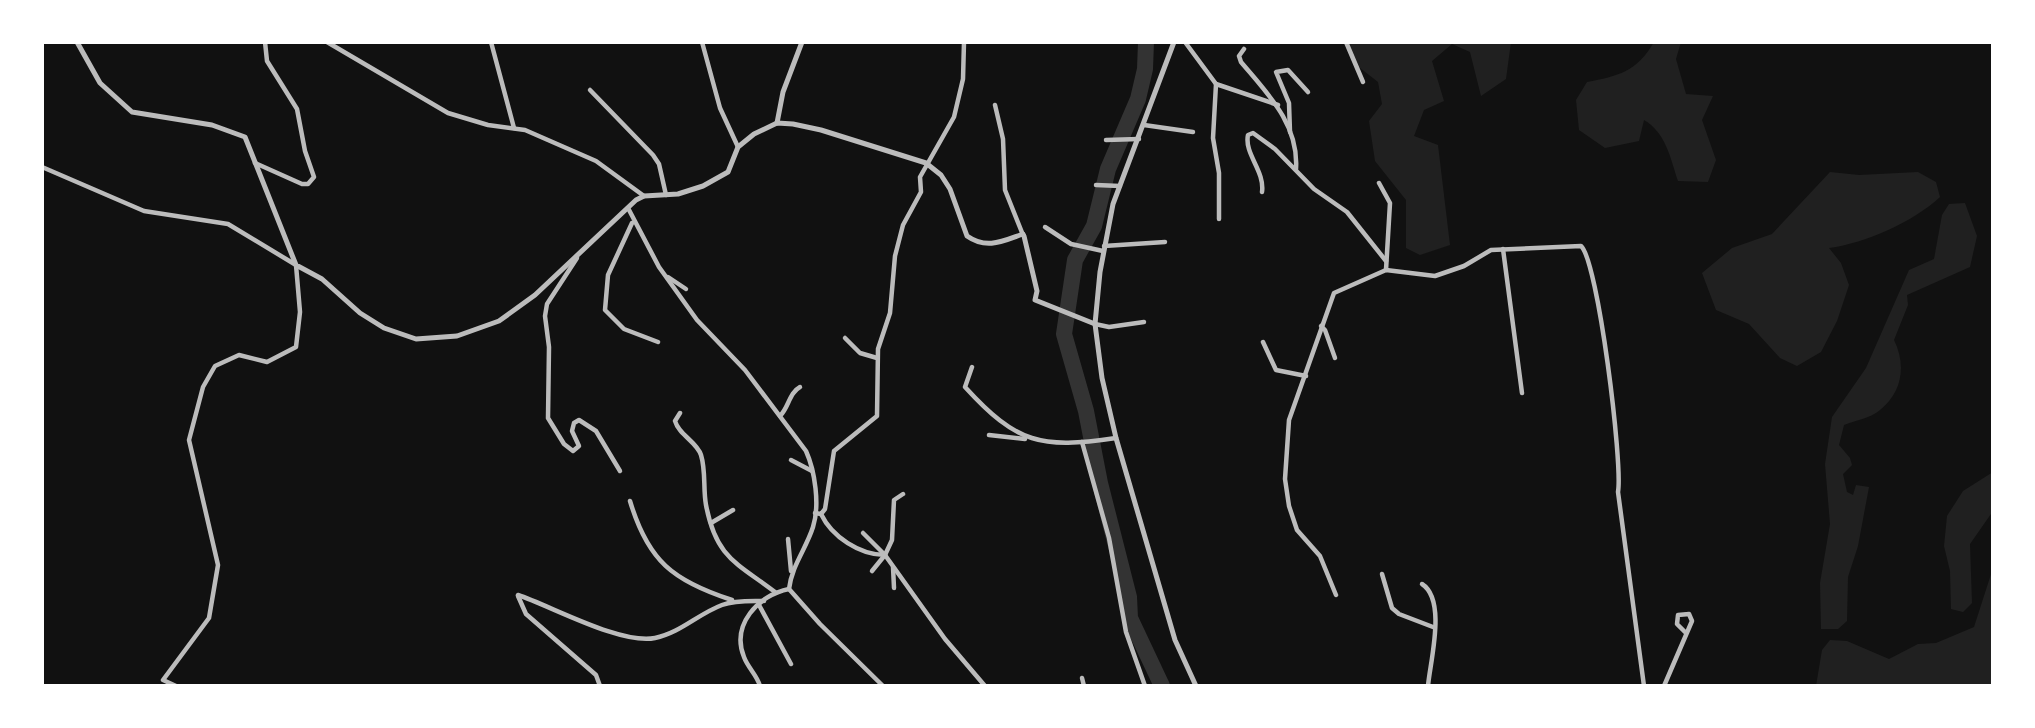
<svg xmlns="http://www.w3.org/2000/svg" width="2035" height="728" viewBox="0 0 2035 728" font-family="'Source Sans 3',sans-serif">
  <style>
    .green { fill: #202020 }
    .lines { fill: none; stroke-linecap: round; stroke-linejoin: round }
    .river { stroke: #333; stroke-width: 16 }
    .minor { stroke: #bcbcbc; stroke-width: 4.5 }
    .tertiary { stroke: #bcbcbc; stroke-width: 5 }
  </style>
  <rect width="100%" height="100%" fill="#111"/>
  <g class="green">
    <path d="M1348 42H1511L1506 79 1481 96 1470 52 1452 44 1432 61 1444 101 1424 110 1414 136 1438 145 1450 245 1420 255 1406 248V200L1375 161 1369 121 1382 104 1378 82 1355 64Z"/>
    <path d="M1654 42H1681L1676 59 1686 94 1713 96 1702 120 1716 160 1708 182 1678 181C1670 157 1666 133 1644 120L1639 141 1605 148 1579 130 1576 100 1587 82C1618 76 1637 72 1654 42Z"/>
    <path d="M1830 172 1859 175 1918 172 1936 182 1940 197C1913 222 1866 243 1829 248L1841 263 1849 285 1837 321 1821 352 1797 366 1780 358 1749 324 1716 310 1702 273 1732 248 1772 234Z"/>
    <path d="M1965 203 1977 236 1970 267 1907 295 1908 305 1894 340C1906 364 1903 392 1880 410 1871 418 1854 421 1844 425L1839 445 1850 458 1852 465 1843 474 1847 492 1853 495 1856 485 1869 487 1858 546 1848 577 1847 621 1838 629H1821L1820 583 1830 524 1825 464 1832 417 1866 368 1909 270 1934 259 1942 215 1949 204Z"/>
    <path d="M1993 472V511L1970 544 1972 603 1963 612 1951 609 1950 571 1944 546 1947 516 1963 491Z"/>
    <path d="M1993 568V686H1816L1822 650 1830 640 1847 641 1889 659 1918 644 1936 643 1974 627Z"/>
  </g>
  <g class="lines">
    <path class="river" d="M1146 42 1145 69 1138 99 1108 169 1094 226 1075 260 1064 334 1086 411 1100 483 1129 597 1130 618 1162 686"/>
    <g class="minor">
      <path d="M327 42 448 113 488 125 525 130 596 161 644 196"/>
      <path d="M491 42 514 128"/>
      <path d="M702 42 720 108 738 147"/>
      <path d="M1185 42 1216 84 1213 138 1219 173V219"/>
      <path d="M1346 42 1363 82"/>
      <path d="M1244 49 1239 56 1241 62C1267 93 1299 124 1296 169"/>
      <path d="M1216 84 1278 105"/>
      <path d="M590 90 653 155 659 164 666 195"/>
      <path d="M995 105 1003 139 1005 190 1023 235"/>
      <path d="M1144 125 1193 132"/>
      <path d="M1290 132 1289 103 1276 72 1288 70 1308 92"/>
      <path d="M1106 140 1139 139"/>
      <path d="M255 163 302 184H308L314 177 305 151 297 109 267 61 265 42"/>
      <path d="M42 167 144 211 228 224 296 265 300 312 296 347 267 362 239 355 215 366 203 387 189 440 218 565 209 618 163 680 176 686"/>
      <path d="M1379 183 1390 203 1386 270"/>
      <path d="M1096 185 1120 186"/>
      <path d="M1262 192C1265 171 1244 154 1248 135L1253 133 1275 149 1314 189 1347 212 1386 261"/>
      <path d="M628 208 659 267 697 320 745 370 806 451C815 471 820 505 813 527 806 549 792 565 789 589L820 624 883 686"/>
      <path d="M632 223 608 275 605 310 624 329 658 342"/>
      <path d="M1045 227 1071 244 1103 251"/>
      <path d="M1104 246 1165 242"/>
      <path d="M1503 249 1522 393"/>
      <path d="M577 258 547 304 545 316 549 347 548 418 564 444 573 451 579 446 572 431 574 423 579 420 596 431 620 471"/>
      <path d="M668 277 686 289"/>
      <path d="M1095 324 1109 327 1144 322"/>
      <path d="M1321 326 1325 330 1335 358"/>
      <path d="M845 338 860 353 877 358"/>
      <path d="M1263 342 1276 370 1306 376"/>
      <path d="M972 367 965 387C1017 444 1041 449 1116 438"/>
      <path d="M680 413 675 421C679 435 697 442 701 455 706 471 703 489 706 505 716 558 737 563 775 592"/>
      <path d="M780 416C789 407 789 393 800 387"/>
      <path d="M989 435 1025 439"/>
      <path d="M1082 442 1109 538 1126 632 1145 686"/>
      <path d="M791 460 812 471"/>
      <path d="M630 501C648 561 673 581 732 600"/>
      <path d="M815 513 821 514 825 509 834 451 877 416 878 349 890 313 895 256 903 225 921 192 920 177 954 117 963 79 964 42"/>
      <path d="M821 514C832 537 860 555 885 555L892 540 894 500 903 494"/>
      <path d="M711 523 733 510"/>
      <path d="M863 533 885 555 945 639 985 686"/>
      <path d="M788 539 791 571"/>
      <path d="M893 567 894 588"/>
      <path d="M872 571 885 555"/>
      <path d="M1382 574 1392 608 1399 614 1433 627"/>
      <path d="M1422 584C1447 600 1430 662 1428 686"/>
      <path d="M518 595C551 606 621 645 655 638 680 633 698 614 722 605 735 600 751 601 764 601"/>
      <path d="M1336 595 1320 556 1297 530 1289 506 1285 479 1289 420 1334 293 1386 270 1435 276 1464 266 1491 250 1581 246C1598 261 1623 464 1618 492L1644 686"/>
      <path d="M518 596 526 614 596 675 600 686"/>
      <path d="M759 605 791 664"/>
      <path d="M1082 678 1084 686"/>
      <path d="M760 686C757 675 748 668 744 657 731 625 758 595 789 589"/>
      <path d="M1664 686 1692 621 1689 614 1678 615 1677 624 1686 633"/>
    </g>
    <g class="tertiary">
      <path d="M77 42 100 83 132 112 212 125 245 137 296 265 322 279 360 313 384 328 416 339 457 336 499 321 535 295 636 200 644 196 678 194 703 186 728 172 738 147 754 134 777 123 793 124 821 130 926 163 941 175 950 189 967 236C987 250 1003 241 1023 234"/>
      <path d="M1174 42 1113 204 1100 272 1095 324 1102 378 1116 438 1175 640 1196 686"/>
      <path d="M777 123 783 92 802 42"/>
      <path d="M1024 236 1037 291 1035 300 1095 324"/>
    </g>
  </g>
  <rect width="2035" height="728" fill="none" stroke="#ffffff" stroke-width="88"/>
</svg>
